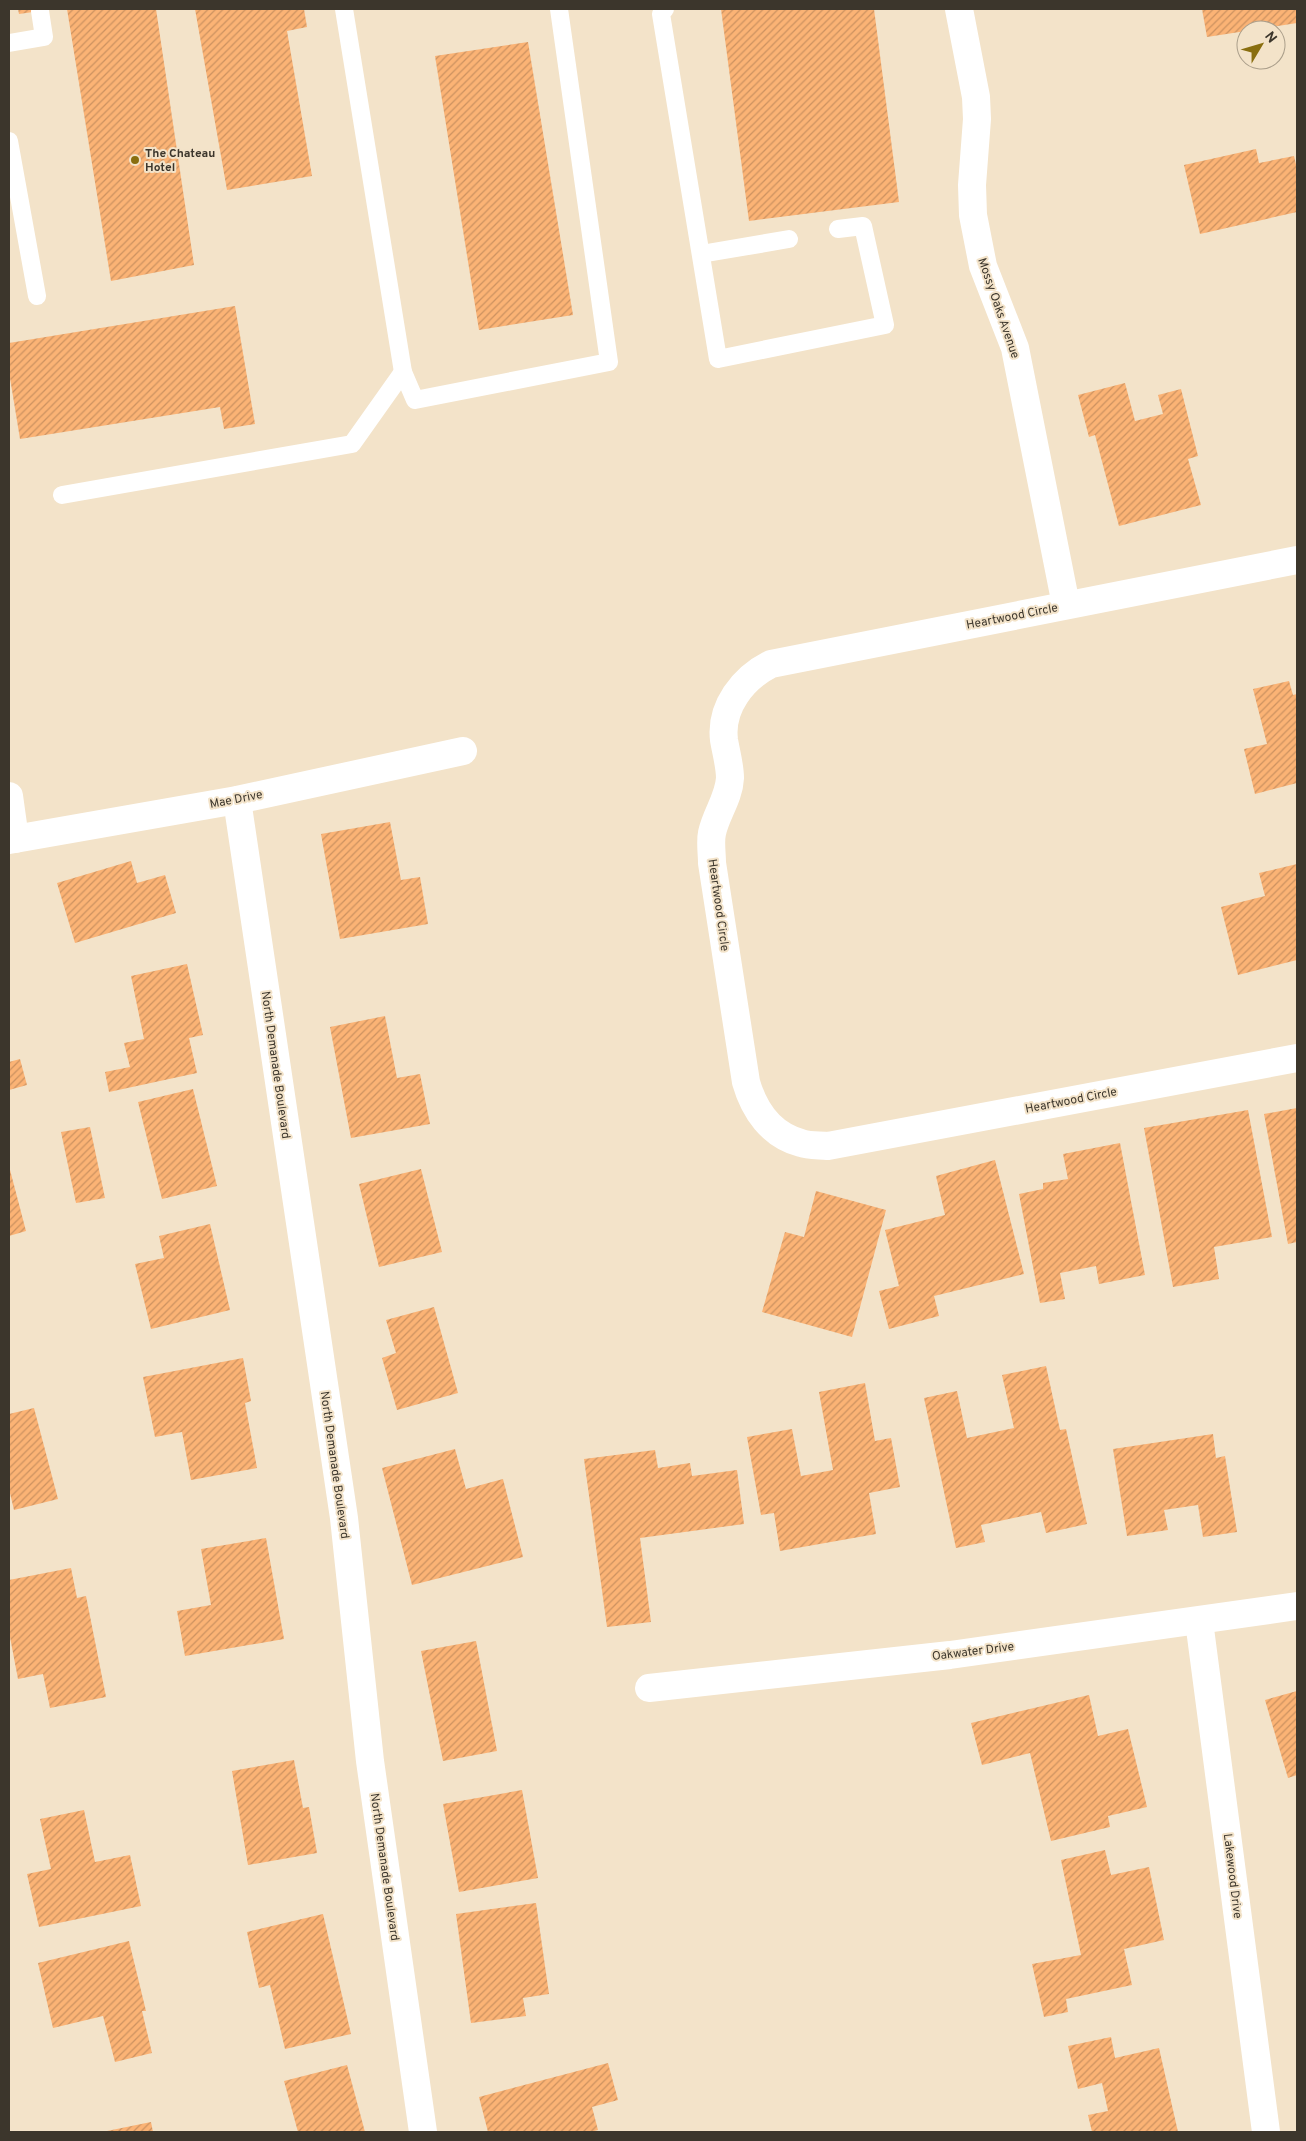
<svg xmlns="http://www.w3.org/2000/svg" width="1306" height="2141" viewBox="0 0 1306 2141" font-family="Overpass,sans-serif">
  <style>
    .building { fill: url(#building-hatch) }
    .lines { fill: none; stroke-linecap: round; stroke-linejoin: round }
    .lane { stroke: #fff; stroke-width: 18 }
    .street { stroke: #fff; stroke-width: 28 }
    .poi-dot { fill: #896e0f; stroke: #f3e3c9; stroke-width: 2 }
    .labels { text-anchor: middle; stroke-width: 4; stroke-linejoin: round; paint-order: stroke }
    .poi-label { font-size: 12px; font-weight: bold; fill: #3c362c; stroke: #f3e3c9; text-anchor: start }
    .street-label { font-size: 12px; fill: #3c362c; stroke: #f3e3c9 }
  </style>
  <defs>
    <pattern id="building-hatch" width="6" height="6" patternUnits="userSpaceOnUse" patternTransform="scale(1.25)"><rect width="6" height="6" fill="#fbb375"/><path d="M-1 1l2-2M0 6l6-6M5 7l2-2" fill="none" stroke="#cc9260"/></pattern>
  </defs>
  <rect width="100%" height="100%" fill="#f3e3c9"/>
  <g class="building">
    <path d="M18 9H47V10L19 14Z"/>
    <path d="M67 9H156L194 265 111 281Z"/>
    <path d="M195 9H304L307 27 287 31 312 176 227 190Z"/>
    <path d="M721 9H874L899 202 749 221Z"/>
    <path d="M1202 9H1297V23L1207 37Z"/>
    <path d="M528 42 573 315 479 330 435 56Z"/>
    <path d="M1256 149 1259 163 1294 156 1297 169V212L1200 234 1184 165Z"/>
    <path d="M235 306 255 424 224 429 220 407 20 439 9 372V343Z"/>
    <path d="M1125 383 1135 421 1163 414 1158 395 1181 389 1198 456 1188 459 1201 505 1119 526 1095 435 1089 437 1078 395Z"/>
    <path d="M1289 681 1293 695 1297 694V783L1255 794 1244 749 1267 744 1253 689Z"/>
    <path d="M390 822 401 880 420 877 428 924 340 939 321 834Z"/>
    <path d="M131 861 137 883 165 875 176 913 75 943 57 883Z"/>
    <path d="M1297 864V960L1238 975 1221 907 1265 896 1259 873Z"/>
    <path d="M187 964 203 1035 189 1038 197 1073 109 1092 105 1072 130 1067 124 1043 144 1039 131 976Z"/>
    <path d="M385 1016 397 1078 420 1074 430 1124 351 1138 330 1027Z"/>
    <path d="M20 1059 27 1085 9 1090V1062Z"/>
    <path d="M193 1089 217 1186 162 1199 138 1102Z"/>
    <path d="M1297 1108V1242L1288 1244 1264 1114Z"/>
    <path d="M1248 1110 1272 1237 1214 1247 1219 1279 1173 1287 1144 1128Z"/>
    <path d="M90 1127 105 1198 76 1203 61 1132Z"/>
    <path d="M1120 1143 1145 1275 1099 1284 1096 1266 1060 1273 1065 1299 1040 1303 1019 1194 1043 1189V1183L1068 1179 1063 1154Z"/>
    <path d="M995 1160 1024 1274 934 1296 939 1316 889 1329 879 1291 899 1286 885 1230 945 1215 936 1176Z"/>
    <path d="M9 1166 26 1231 9 1236Z"/>
    <path d="M421 1169 442 1252 379 1267 359 1184Z"/>
    <path d="M816 1191 886 1210 852 1337 762 1312 785 1232 804 1237Z"/>
    <path d="M210 1224 230 1310 151 1329 135 1264 164 1258 159 1236Z"/>
    <path d="M434 1307 458 1393 397 1410 382 1358 396 1353 386 1320Z"/>
    <path d="M243 1358 251 1401 245 1403 257 1468 191 1480 182 1432 155 1437 143 1377Z"/>
    <path d="M1046 1366 1060 1430 1066 1429 1087 1524 1046 1533 1041 1512 981 1525 985 1542 956 1548 924 1398 957 1391 967 1438 1014 1428 1002 1375Z"/>
    <path d="M865 1383 875 1441 891 1438 900 1487 869 1493 876 1534 780 1551 774 1513 761 1515 747 1437 792 1429 801 1476 833 1470 819 1392Z"/>
    <path d="M34 1408 58 1499 14 1510 9 1489V1414Z"/>
    <path d="M1213 1434 1216 1458 1225 1456 1237 1532 1203 1537 1198 1505 1164 1510 1168 1530 1127 1536 1113 1449Z"/>
    <path d="M455 1449 466 1489 503 1479 523 1557 412 1585 382 1468Z"/>
    <path d="M655 1450 658 1468 690 1463 692 1476 737 1470 744 1524 640 1538 651 1622 607 1627 584 1459Z"/>
    <path d="M266 1538 284 1639 185 1656 177 1611 211 1605 201 1549Z"/>
    <path d="M71 1568 77 1598 86 1596 106 1697 50 1708 43 1674 18 1679 9 1632V1580Z"/>
    <path d="M476 1641 497 1751 443 1761 421 1651Z"/>
    <path d="M1297 1691V1775L1288 1778 1265 1700Z"/>
    <path d="M1089 1695 1098 1736 1128 1729 1147 1807 1108 1816 1110 1827 1051 1841 1030 1753 982 1765 971 1723Z"/>
    <path d="M294 1760 303 1808 309 1807 317 1853 248 1865 232 1771Z"/>
    <path d="M522 1790 538 1878 459 1892 443 1804Z"/>
    <path d="M84 1810 95 1862 130 1855 141 1906 39 1927 27 1874 51 1869 40 1819Z"/>
    <path d="M1105 1850 1111 1875 1149 1867 1164 1940 1124 1949 1132 1985 1066 1999 1068 2012 1044 2017 1032 1964 1081 1955 1061 1860Z"/>
    <path d="M536 1903 549 1994 523 1998 526 2016 471 2023 456 1914Z"/>
    <path d="M323 1914 351 2034 285 2049 270 1985 259 1988 247 1932Z"/>
    <path d="M129 1941 146 2011H142L152 2053 115 2062 103 2016 53 2028 38 1963Z"/>
    <path d="M1111 2037 1115 2058 1159 2048 1178 2132H1092L1088 2115 1108 2111 1102 2083 1078 2089 1068 2046Z"/>
    <path d="M608 2063 618 2100 592 2107 598 2130 591 2132H488L479 2097Z"/>
    <path d="M347 2065 365 2132H298L284 2081Z"/>
    <path d="M151 2122 153 2132H107V2131Z"/>
  </g>
  <g class="lines">
    <g class="lane">
      <path d="M344 9 403 372"/>
      <path d="M665 9 661 14 718 359 885 325 863 226 838 229"/>
      <path d="M9 43 44 37 40 11"/>
      <path d="M9 141 37 296"/>
      <path d="M701 254 789 239"/>
      <path d="M62 495 352 444 403 372 415 400 609 362 559 9"/>
    </g>
    <g class="street">
      <path d="M959 9 976 97 977 119 972 185 973 215 983 266 1015 348 1066 605"/>
      <path d="M1297 560 771 664C743 678 720 707 724 740 726 752 730 766 730 778 729 798 716 814 712 833 710 842 712 853 712 863L746 1082C754 1110 771 1135 801 1143 809 1146 820 1145 828 1146L1297 1058"/>
      <path d="M9 796 15 839"/>
      <path d="M237 800 344 1518 370 1761 423 2132"/>
      <path d="M9 840 237 800 463 751"/>
      <path d="M1199 1621 1266 2132"/>
      <path d="M649 1688 950 1655 1297 1606"/>
    </g>
  </g>
  <circle class="poi-dot" cx="135" cy="160" r="5"/>
  <g class="labels">
    <g class="poi-label">
      <text x="145" y="157">The Chateau<tspan x="145" dy="14">Hotel</tspan></text>
    </g>
    <g class="street-label">
      <text transform="translate(999 308) rotate(71)" y="4">Mossy Oaks Avenue</text>
      <text transform="translate(1012 616) rotate(-11)" y="4">Heartwood Circle</text>
      <text transform="translate(236 799) rotate(-11)" y="4">Mae Drive</text>
      <text transform="translate(719 905) rotate(82)" y="4">Heartwood Circle</text>
      <text transform="translate(276 1065) rotate(82)" y="4">North Demanade Boulevard</text>
      <text transform="translate(1071 1100) rotate(-11)" y="4">Heartwood Circle</text>
      <text transform="translate(335 1465) rotate(82)" y="4">North Demanade Boulevard</text>
      <text transform="translate(973 1651) rotate(-7)" y="4">Oakwater Drive</text>
      <text transform="translate(385 1867) rotate(82)" y="4">North Demanade Boulevard</text>
      <text transform="translate(1233 1876) rotate(83)" y="4">Lakewood Drive</text>
    </g>
  </g>
  <rect width="1306" height="2141" fill="none" stroke="#3c362c" stroke-width="20"/>
  <g transform="translate(1261 45) rotate(52)"><circle r="24" fill="#f3e3c9" stroke="#aa9e8a"/>
  <path d="M0-4L9 19L0 12L-9 19Z" fill="#896e0f"/>
  <text y="-8" font-size="14" font-weight="bold" text-anchor="middle" fill="#3c362c">N</text>
  </g>
</svg>
